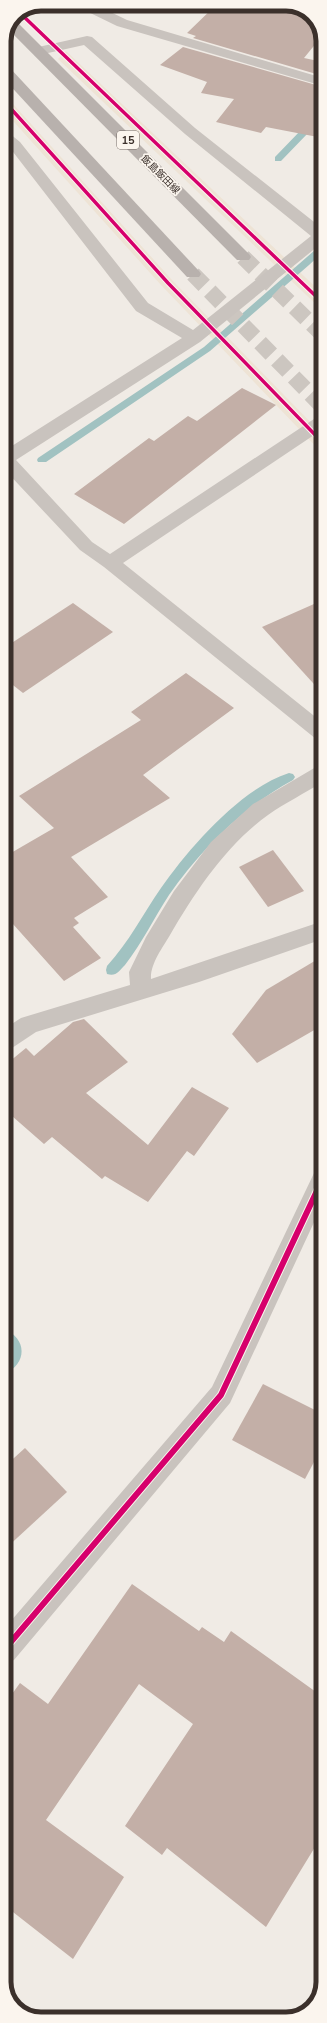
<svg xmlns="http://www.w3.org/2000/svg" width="327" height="2023" viewBox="0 0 327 2023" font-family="'Nunito Sans','Noto Sans JP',sans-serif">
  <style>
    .plaza { fill: #eee3d5 }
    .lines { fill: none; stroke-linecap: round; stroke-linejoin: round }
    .stream { fill: #a1c2c1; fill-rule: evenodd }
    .building { fill: #c3afa7 }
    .major-tunnel { stroke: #ccc6c0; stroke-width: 16; stroke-dasharray: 16 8; stroke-linecap: butt }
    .minor { fill: #c9c3be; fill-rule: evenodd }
    .major { fill: #b8b1ad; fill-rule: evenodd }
    .cycleway-far1-casing { stroke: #fbf5ee; stroke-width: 5.5 }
    .cycleway-casing { stroke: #fbf5ee; stroke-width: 8 }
    .cycleway-far1 { stroke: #d6006c; stroke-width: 3.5 }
    .cycleway { stroke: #d6006c; stroke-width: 6 }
    .labels { text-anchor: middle; stroke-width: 3.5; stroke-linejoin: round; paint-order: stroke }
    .far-street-label { font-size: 10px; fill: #3b302b; stroke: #fbf5ee }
    .shield { fill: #fbf5ee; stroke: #756b66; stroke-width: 1 }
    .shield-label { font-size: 11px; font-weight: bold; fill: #3b302b }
    .rim { fill: none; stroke: #3b302b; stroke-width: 5 }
  </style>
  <rect width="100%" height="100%" fill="#f0ebe5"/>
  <g class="plaza">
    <path d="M66 51 323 294V311L58 59Z"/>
    <path d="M4 94 173 281 323 435V454L161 285 4 111Z"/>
  </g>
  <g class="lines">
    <g class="stream">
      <path d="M309 116 313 119 309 132 281 161H275V157L302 129 305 119Z"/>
      <path d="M323 243V252L309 265 210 351 46 462H38L37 460 38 458 204 347Z"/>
      <path d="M289 773 293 774 295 777 293 780C242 808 202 848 169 895 154 918 142 943 125 965 119 971 116 977 107 974L106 970 107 966C129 942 143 914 161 888 189 848 241 788 289 773Z"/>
      <path d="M4 1329C27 1338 28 1364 4 1374V1358L7 1355 4 1347Z"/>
    </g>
  </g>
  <g class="building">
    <path d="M217 4H269L312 15 322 36 304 58 323 62V76L193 38 196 36 187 33Z"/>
    <path d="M183 47 323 87V138L266 127 261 133 216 122 234 99 201 93 207 82 160 65Z"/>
    <path d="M242 388 276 405 124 524 74 494 149 438 154 441 188 416 197 421Z"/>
    <path d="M323 600V694L262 627Z"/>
    <path d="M73 603 113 632 23 693 4 678V648Z"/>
    <path d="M186 673 234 708 143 775 170 798 71 857 108 897 74 918 79 923 73 927 101 958 64 981 4 914V857L54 828 19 796 141 720 131 712Z"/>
    <path d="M273 850 304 891 268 907 239 867Z"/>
    <path d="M323 956V1025L257 1063 232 1034 266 990Z"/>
    <path d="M84 1019 128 1062 86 1093 148 1145 192 1087 229 1108 194 1156 187 1151 148 1202 105 1176 102 1179 52 1137 44 1144 4 1109V1066L26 1048 34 1056 73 1022Z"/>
    <path d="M263 1384 323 1414V1445L305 1479 232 1440Z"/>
    <path d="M25 1448 67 1492 4 1550V1467Z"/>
    <path d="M132 1584 199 1631 202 1627 224 1642 231 1631 323 1697V1834L266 1927 167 1848 162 1855 125 1826 193 1724 139 1684 46 1820 124 1877 73 1959 4 1905V1705L20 1683 48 1704Z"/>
  </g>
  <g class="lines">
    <g class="major-tunnel">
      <path d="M243 257 323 335"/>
      <path d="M193 274 323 407"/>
    </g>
    <g class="minor">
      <path d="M76 4H94L127 20 323 78V86L117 26 78 7Z"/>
      <path d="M87 36 92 37 195 128 323 229V242L200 342 16 460 92 542 110 554 317 417 323 416V429L123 563 323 723V741L316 739 104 567 80 550 4 469V451L182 338 136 311 10 148 4 143V132L9 133 20 142 148 303 193 330 311 236 185 134 84 45 39 55 34 54 32 51 34 48Z"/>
      <path d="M323 764V782C305 793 285 803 268 815 227 844 195 892 170 935 163 947 150 964 151 979L323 921V939L199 982 36 1032 12 1048 4 1050V1029L21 1018 130 985 129 972 146 937 174 891 211 842 253 804 316 767Z"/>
      <path d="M323 1168V1203L230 1403 14 1660 4 1664V1629L212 1387 315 1171Z"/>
    </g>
    <g class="major">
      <path d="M13 20 16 21 249 254 251 257 249 260H237L9 30Z"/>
      <path d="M4 66 9 67 199 271 201 274 199 277H187L4 79Z"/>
    </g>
    <defs>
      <g id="cycleway-far1">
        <path d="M20 13 323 303"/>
        <path d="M4 101 168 283 323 443"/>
      </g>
      <path id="cycleway" d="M4 1650 221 1395 323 1178"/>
    </defs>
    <use href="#cycleway-far1" class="cycleway-far1-casing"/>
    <use href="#cycleway" class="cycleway-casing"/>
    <use href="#cycleway-far1" class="cycleway-far1"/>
    <use href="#cycleway" class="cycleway"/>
  </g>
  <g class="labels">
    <g class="far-street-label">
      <text transform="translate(161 174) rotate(45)" y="4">飯島飯田線</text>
    </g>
    <rect class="shield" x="117" y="131" width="22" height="18" rx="3"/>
    <g class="shield-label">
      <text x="128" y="144">15</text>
    </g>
  </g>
  <path d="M0 0H327V2023H0ZM41 11H286A30 30 0 0 1 316 41V1982A30 30 0 0 1 286 2012H41A30 30 0 0 1 11 1982V41A30 30 0 0 1 41 11Z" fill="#fbf5ee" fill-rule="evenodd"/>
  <path class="rim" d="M41 11H286A30 30 0 0 1 316 41V1982A30 30 0 0 1 286 2012H41A30 30 0 0 1 11 1982V41A30 30 0 0 1 41 11Z"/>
</svg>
